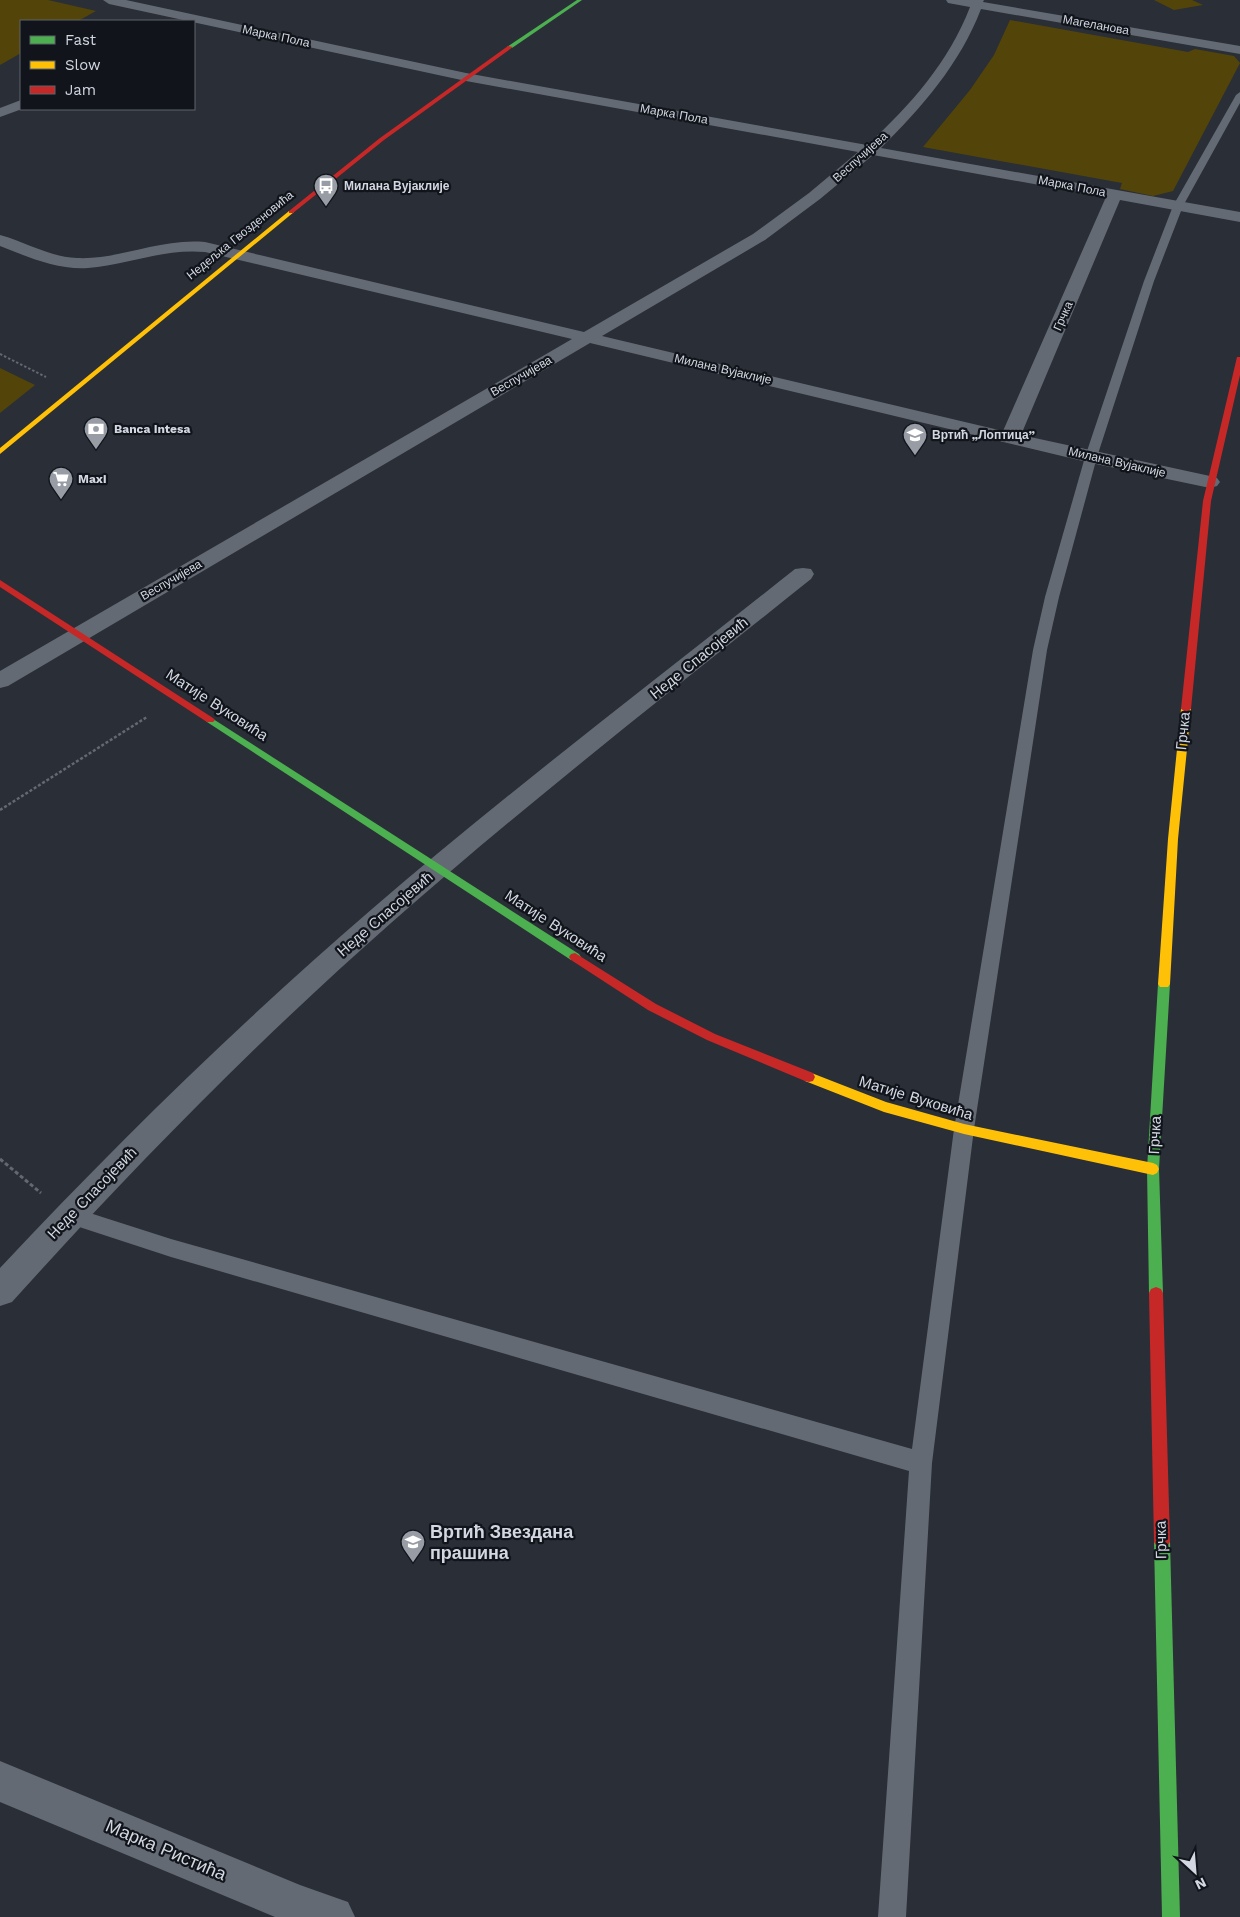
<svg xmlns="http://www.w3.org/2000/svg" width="1240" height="1917" viewBox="0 0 1240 1917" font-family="'Work Sans',sans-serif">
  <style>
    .green { fill: #534509 }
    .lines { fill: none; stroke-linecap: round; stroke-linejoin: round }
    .path-far2 { stroke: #646971; stroke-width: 2; stroke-dasharray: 2.5 2; stroke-linecap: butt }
    .path-far1 { stroke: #646971; stroke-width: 2.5; stroke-dasharray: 3 2; stroke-linecap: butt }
    .path { stroke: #646971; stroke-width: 3; stroke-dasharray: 4 2.5; stroke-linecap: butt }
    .lane { fill: #646a73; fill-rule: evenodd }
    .street { fill: #646a73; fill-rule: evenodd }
    .fast { fill: #4caf50; fill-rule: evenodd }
    .slow { fill: #ffc107; fill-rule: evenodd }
    .jam { fill: #c62828; fill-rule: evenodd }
    .labels { text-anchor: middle; stroke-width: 4.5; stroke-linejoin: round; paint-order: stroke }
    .far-street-label { font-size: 12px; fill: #d2d7e1; stroke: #11151b }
    .far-poi-label { font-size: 12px; font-weight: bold; fill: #d2d7e1; stroke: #11151b; text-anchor: start }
    .street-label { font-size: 15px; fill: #d2d7e1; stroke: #11151b }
    .near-poi-label { font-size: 18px; font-weight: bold; fill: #d2d7e1; stroke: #11151b; text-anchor: start }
    .near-street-label { font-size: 18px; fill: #d2d7e1; stroke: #11151b }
  </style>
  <rect width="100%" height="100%" fill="#2a2e36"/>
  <g class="green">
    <path d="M0 0H48L96 11 78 21H21V53L0 65Z"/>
    <path d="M1154 0H1192L1203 5 1174 10Z"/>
    <path d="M1010 20 1188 52 1195 49 1234 56 1240 63 1173 191 1153 196 1120 189 1122 183 923 147 970 90 994 55Z"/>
    <path d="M0 368 35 385 0 413Z"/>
  </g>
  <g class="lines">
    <path class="path-far2" d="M0 354 46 377"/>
    <path class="path-far1" d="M0 810 147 717"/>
    <path class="path" d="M0 1159 41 1193"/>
    <path class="lane" d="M1240 92V103L1183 206 1154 281 1097 457 1059 597 1047 650 974 1129 932 1463 906 1917H878L909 1471 171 1257 61 1221 58 1215 61 1209 68 1206 171 1239 912 1449 954 1129 1033 650 1045 597 1085 457 1144 281 1173 206 1236 95Z"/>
    <g class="street">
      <path d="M103 0H126L466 73 867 145C910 106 949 62 970 7L948 3 946 0H984L983 2 1240 46V54L981 9C960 64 922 107 881 148L1240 212V222L1120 200 1021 435 1210 476 1217 478 1220 482 1217 486 1210 488 1091 463 590 343 8 686 0 688V671L572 339 205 252C164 248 128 265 88 268 57 270 28 257 0 246V235C26 242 49 257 77 258 120 260 159 238 205 242L584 332 753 234 809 193 858 152 466 81 109 4ZM873 155 1106 197 1003 431 602 336 765 240 820 199Z"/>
      <path d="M21 100 22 109 0 117V108Z"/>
      <path d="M803 568 811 569 814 574 811 579C670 692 527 803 391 923 257 1041 132 1169 12 1302L0 1306V1268C118 1142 241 1022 372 909 509 791 653 682 795 569Z"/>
      <path d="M0 1761 300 1885 348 1902 355 1917H275L0 1802Z"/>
    </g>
    <g class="fast">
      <path d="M577 0H582L512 48 507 47Z"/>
      <path d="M210 717 579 954 581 957 579 960H571L207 722 205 720Z"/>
      <path d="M1164 979 1168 981 1170 984 1159 1169 1163 1293 1161 1297 1156 1299 1151 1297 1149 1293 1147 1169 1158 984 1160 981Z"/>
      <path d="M1162 1534 1167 1537 1170 1542 1180 1917H1162L1154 1542 1157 1537Z"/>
    </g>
    <g class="slow">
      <path d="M289 211 294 212 0 454V448Z"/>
      <path d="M1186 706 1191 709 1178 839 1170 984 1168 987H1160L1158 984 1168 839 1181 709Z"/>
      <path d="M809 1072 886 1102 964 1124 1153 1163 1157 1165 1159 1169 1157 1173 1153 1175 964 1134 884 1112 805 1081 803 1077 805 1073Z"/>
    </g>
    <g class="jam">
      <path d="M508 46 513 47 384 140 293 213H289V211L380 138Z"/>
      <path d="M1237 357H1240V375L1211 501 1191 709 1186 712 1181 709 1203 501Z"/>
      <path d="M0 580 213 718 215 720 213 722H207L0 587Z"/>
      <path d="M575 953 656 1004 715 1034 813 1073 815 1077 813 1081 809 1082 805 1081 707 1040 648 1010 571 960 569 957 571 954Z"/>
      <path d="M1156 1287 1161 1289 1163 1293 1170 1542 1167 1547 1162 1550 1157 1547 1154 1542 1149 1293 1151 1289Z"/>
    </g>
  </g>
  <defs>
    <symbol id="bus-pin" viewBox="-11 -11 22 30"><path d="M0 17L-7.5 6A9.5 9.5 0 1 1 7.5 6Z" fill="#979ca5" stroke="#11151b"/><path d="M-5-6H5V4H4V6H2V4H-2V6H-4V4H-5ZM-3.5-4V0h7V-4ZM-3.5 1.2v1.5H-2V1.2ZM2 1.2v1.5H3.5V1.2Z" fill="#fff"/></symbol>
    <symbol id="bank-pin" viewBox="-11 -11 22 30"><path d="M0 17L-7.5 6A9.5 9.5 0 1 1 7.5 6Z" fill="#979ca5" stroke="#11151b"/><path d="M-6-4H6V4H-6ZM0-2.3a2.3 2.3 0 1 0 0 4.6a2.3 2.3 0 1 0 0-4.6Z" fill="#fff"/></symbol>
    <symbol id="school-pin" viewBox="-11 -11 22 30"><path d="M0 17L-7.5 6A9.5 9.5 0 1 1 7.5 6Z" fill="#979ca5" stroke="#11151b"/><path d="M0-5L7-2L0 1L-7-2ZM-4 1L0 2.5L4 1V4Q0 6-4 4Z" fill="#fff"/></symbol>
    <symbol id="supermarket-pin" viewBox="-11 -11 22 30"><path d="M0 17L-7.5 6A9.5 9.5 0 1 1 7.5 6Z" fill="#979ca5" stroke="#11151b"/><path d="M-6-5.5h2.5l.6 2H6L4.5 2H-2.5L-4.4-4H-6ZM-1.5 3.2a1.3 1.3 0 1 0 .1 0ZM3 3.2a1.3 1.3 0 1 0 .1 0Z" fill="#fff"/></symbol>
  </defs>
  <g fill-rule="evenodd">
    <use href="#bus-pin" x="312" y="172" width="28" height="38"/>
    <use href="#bank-pin" x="82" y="415" width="28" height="38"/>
    <use href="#school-pin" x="901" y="421" width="28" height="38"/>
    <use href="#supermarket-pin" x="47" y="465" width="28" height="38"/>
    <use href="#school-pin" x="399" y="1528" width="28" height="38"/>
  </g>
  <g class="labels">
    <g class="far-street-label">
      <text transform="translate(1096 25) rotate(10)" y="4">Магеланова</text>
      <text transform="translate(276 36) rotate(12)" y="4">Марка Пола</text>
      <text transform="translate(674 114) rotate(10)" y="4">Марка Пола</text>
      <text transform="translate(860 157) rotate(-42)" y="4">Веспучијева</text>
      <text transform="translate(1072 186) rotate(11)" y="4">Марка Пола</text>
      <text transform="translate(240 235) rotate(-39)" y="4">Недељка Гвозденовића</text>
      <text transform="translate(1063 316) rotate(-66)" y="4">Грчка</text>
      <text transform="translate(723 369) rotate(13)" y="4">Милана Вујаклије</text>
      <text transform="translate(521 376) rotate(-30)" y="4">Веспучијева</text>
      <text transform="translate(1117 462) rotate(13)" y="4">Милана Вујаклије</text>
      <text transform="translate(171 580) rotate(-30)" y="4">Веспучијева</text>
    </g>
    <g class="far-poi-label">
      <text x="344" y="190">Милана Вујаклије</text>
      <text x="114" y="433">Banca Intesa</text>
      <text x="932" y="439">Вртић „Лоптица”</text>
      <text x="78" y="483">Maxi</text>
    </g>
    <g class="street-label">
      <text transform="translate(699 658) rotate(-39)" y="5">Неде Спасојевић</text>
      <text transform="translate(217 705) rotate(33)" y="5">Матије Вуковића</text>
      <text transform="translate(1183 731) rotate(-84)" y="5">Грчка</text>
      <text transform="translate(385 914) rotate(-41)" y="5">Неде Спасојевић</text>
      <text transform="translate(556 926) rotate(33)" y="5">Матије Вуковића</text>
      <text transform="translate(916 1098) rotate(17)" y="5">Матије Вуковића</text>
      <text transform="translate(1155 1135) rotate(-87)" y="5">Грчка</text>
      <text transform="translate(92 1193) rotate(-46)" y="5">Неде Спасојевић</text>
      <text transform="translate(1161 1540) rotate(-91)" y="5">Грчка</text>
    </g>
    <g class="near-poi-label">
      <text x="430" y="1538">Вртић Звездана<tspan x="430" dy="21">прашина</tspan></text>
    </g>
    <g class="near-street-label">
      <text transform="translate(166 1850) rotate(23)" y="6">Марка Ристића</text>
    </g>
  </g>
  <rect x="20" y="20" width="175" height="90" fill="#11151b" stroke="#5e636a"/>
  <rect x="30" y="36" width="25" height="8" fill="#4caf50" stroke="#5e636a"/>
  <text x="65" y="45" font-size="15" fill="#d2d7e1">Fast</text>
  <rect x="30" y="61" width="25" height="8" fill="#ffc107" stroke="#5e636a"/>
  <text x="65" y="70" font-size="15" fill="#d2d7e1">Slow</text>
  <rect x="30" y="86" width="25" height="8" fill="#c62828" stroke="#5e636a"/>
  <text x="65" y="95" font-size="15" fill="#d2d7e1">Jam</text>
  <g transform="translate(1195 1872) rotate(154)" stroke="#11151b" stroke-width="4" paint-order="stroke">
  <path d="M0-4L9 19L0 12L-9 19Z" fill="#d2d7e1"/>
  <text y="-8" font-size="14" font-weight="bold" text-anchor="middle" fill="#d2d7e1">N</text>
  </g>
</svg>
